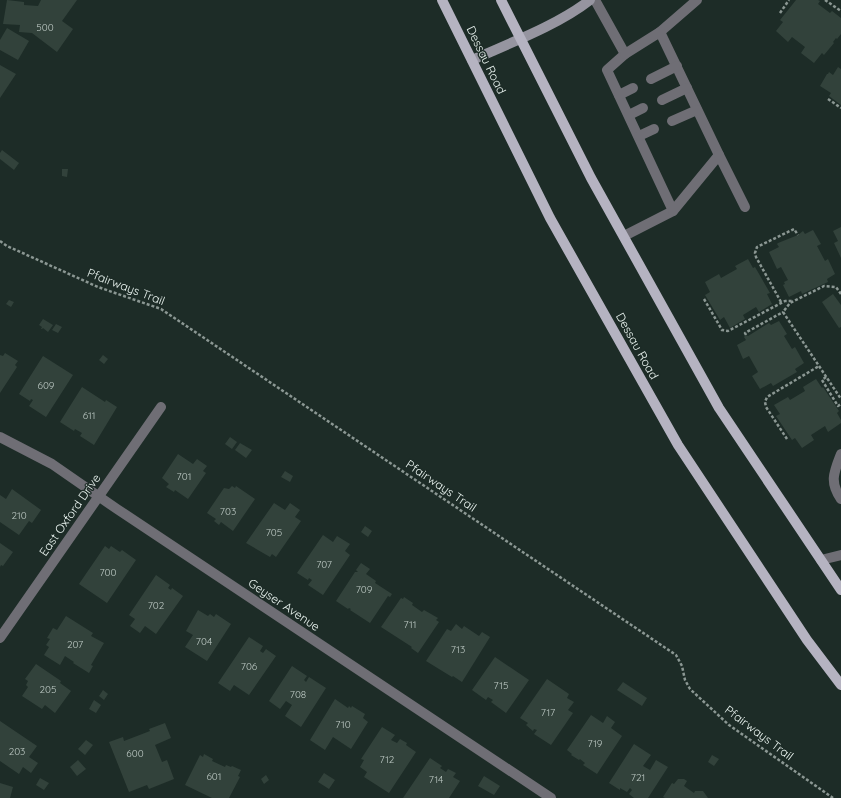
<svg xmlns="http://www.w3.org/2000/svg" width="841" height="798" viewBox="0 0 841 798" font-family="Quicksand,sans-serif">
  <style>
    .building { fill: #32423b }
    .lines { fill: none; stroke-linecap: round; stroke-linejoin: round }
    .path { stroke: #8b9793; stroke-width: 2.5; stroke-dasharray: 3 2; stroke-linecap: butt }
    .lane { stroke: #6f6e75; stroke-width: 10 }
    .street { stroke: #6f6e75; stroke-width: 10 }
    .secondary { stroke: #9695a0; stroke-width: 10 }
    .primary { stroke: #b5b3c1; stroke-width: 10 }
    .labels { text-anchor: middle; stroke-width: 3; stroke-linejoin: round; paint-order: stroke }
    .number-label { font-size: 10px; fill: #bcc8c3 }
    .street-label { font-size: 12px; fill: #eaf4f0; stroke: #1d2c27 }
  </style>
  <rect width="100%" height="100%" fill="#1d2c27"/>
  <g class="building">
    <path d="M7 0 24 2V5L38 6 41 0H77L62 21 73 29 57 52 32 33 19 32 20 25 3 24Z"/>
    <path d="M796 0H818L820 1 818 4 830 13 832 11 841 18V34L837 39 836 38 833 42 834 43 824 55 822 53 814 63 801 53 805 47 792 37 788 42 776 31 783 22 780 20Z"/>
    <path d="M7 28 29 41 18 60 0 50V40Z"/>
    <path d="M0 65 16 74 0 98Z"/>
    <path d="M838 67 841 69V105L829 96 831 93 820 86 827 74H828L829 72 833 75Z"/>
    <path d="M2 150 19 163 14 170 0 159V153Z"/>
    <path d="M62 169H68L67 177 62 176Z"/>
    <path d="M841 227V258L834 243 838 241 833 231Z"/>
    <path d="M813 230 821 244 817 246 825 261 828 259 835 274 827 279 828 282 802 294 801 291 789 297 783 285 785 284 784 282 788 280 781 267 777 269 769 252 779 247 777 244 778 243 798 235 803 231 805 234Z"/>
    <path d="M748 259 753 268 755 267 770 293 767 294 772 304 759 312 756 307 743 315 745 319 730 328 724 317 720 320 705 295 710 292 705 282 719 274 721 278 737 269 735 266Z"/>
    <path d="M833 294 841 305V327L839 328 822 302Z"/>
    <path d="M9 300 14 302 11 307 6 304Z"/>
    <path d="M43 319 53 325 48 332 43 328 42 329H41L42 327 39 325Z"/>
    <path d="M779 321 787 334 784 336 792 349 795 347 804 363 795 369 797 372 773 386 771 383 760 389 752 376 758 372 749 356 743 359 737 345 746 340 744 337 746 335 748 336 769 323 771 325Z"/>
    <path d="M56 324 62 327 58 333 52 330Z"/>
    <path d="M5 353 18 361 15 365 17 367 0 393V355L3 356Z"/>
    <path d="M103 355 108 359 104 364 99 360Z"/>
    <path d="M43 356 73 375 46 417 29 406 33 400 31 399 30 401 19 394Z"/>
    <path d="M816 379 822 388 823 387 839 411 837 413 841 420V423L828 432 825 426 811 435 814 440 802 448 795 438 792 440 776 416 780 414 774 405 788 397 790 400 805 391 803 387Z"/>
    <path d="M82 387 105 402 106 400 117 407 94 445 80 436 82 433 75 429 74 431 60 422Z"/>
    <path d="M230 437 237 442 232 449 225 444Z"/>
    <path d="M240 443 252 450 246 458 235 450Z"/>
    <path d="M178 454 193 464 197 459 207 466 203 471 206 473 188 499 175 490 174 492 166 487 169 484 162 478Z"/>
    <path d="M285 471 293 476 290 482 281 477Z"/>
    <path d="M232 486 235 488 236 486 255 499 233 531 221 522 219 525 214 521 216 519 207 513 224 488 229 489Z"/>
    <path d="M12 489 41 510 32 523 29 521 19 535 0 522V495L6 499Z"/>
    <path d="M274 503 285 510 290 503 300 510 295 517 301 521 276 557 272 554 270 557 246 543Z"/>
    <path d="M365 526 372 531 368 537 361 532Z"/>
    <path d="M323 535 333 542 337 536 350 544 345 551 350 555 323 595 308 585 312 580 309 578 308 580 297 573Z"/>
    <path d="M0 543 13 552 3 566 1 565 0 567Z"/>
    <path d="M105 546 109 549 111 546 120 552 122 550 136 560 107 603 79 584Z"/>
    <path d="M361 563 370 569 366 574 376 581 375 583 392 594 390 597 388 596 370 623 350 610 351 609 349 608 348 609 336 601 355 572H358L356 570Z"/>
    <path d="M156 575 170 585 168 588 171 590 172 588 183 596 156 634 145 626 140 633 130 626 135 619 129 615Z"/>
    <path d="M404 597 413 603 412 605 422 612 424 610 438 618 436 620 439 622 418 653 411 648 412 647 381 627 401 598 403 599Z"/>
    <path d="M198 610 208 616 210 614 214 617 216 614 231 624 207 661 185 647 193 635 186 631Z"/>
    <path d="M66 616 93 633 91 636 104 643 91 665 93 666 89 673 73 663 74 662 65 656 60 665 44 655 49 647 46 645 50 639 47 638 53 628 57 630Z"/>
    <path d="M456 624 462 629 464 626 479 636 482 632 490 637 462 682 453 676 452 677 426 661 447 629 451 631Z"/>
    <path d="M249 637 263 646 260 651 263 653 266 649 276 656 249 695 234 685 230 691 218 683Z"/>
    <path d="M495 657 529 680 506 713 491 702 493 700 488 697 486 700 472 690Z"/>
    <path d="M36 664 61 681 60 683 71 691 55 713 45 705 42 709 22 696 28 687 26 685 28 681 25 679Z"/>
    <path d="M292 666 307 676 304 680 306 682 309 677 326 688 301 727 285 716 292 705 286 701 280 709 269 701Z"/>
    <path d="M547 679 569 694 567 698 574 702 568 710 573 713 551 745 534 734 537 730 534 729 533 731 526 725 528 723 520 718Z"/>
    <path d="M623 682 647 698 642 706 617 690Z"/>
    <path d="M103 690 108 694 104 700 99 696Z"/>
    <path d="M335 699 348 708 349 706 351 708 352 706 365 714 363 718 368 722 351 749 333 737 325 750 310 740Z"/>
    <path d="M94 700 101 705 96 713 89 709Z"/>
    <path d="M591 715 603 723 607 716 615 722 611 728 622 736 597 774 583 765 585 763 580 759 579 760 571 755 572 754 567 750Z"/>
    <path d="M0 721 37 746 29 757 38 763 31 773 23 767 19 774 0 761Z"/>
    <path d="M165 723 171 738 155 745 162 762 167 760 174 779 149 789 147 785 129 792 109 742 123 737 124 741 150 731 149 729Z"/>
    <path d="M382 727 395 735 391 740 397 743 400 739 407 743 406 745 416 752 389 793 364 777 367 772 360 767 364 760 361 759Z"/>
    <path d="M86 740 93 745 85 755 78 749Z"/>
    <path d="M634 744 651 755 643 766 650 770 656 760 668 767 648 798H634L629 794 632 790 630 788 627 792 620 788V790L609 783Z"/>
    <path d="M204 754 213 759 212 761 225 767 226 765 231 767 232 766 241 770 238 776 240 777 229 798H212L185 785 200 755 203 757Z"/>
    <path d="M712 755 719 759 714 766 708 762Z"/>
    <path d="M430 758 442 766 440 768 446 772 448 769 456 773 453 777 460 781 449 798H403Z"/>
    <path d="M78 760 86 769 77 776 70 767Z"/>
    <path d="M324 773 335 780 329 789 318 782Z"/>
    <path d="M266 775 269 780 264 784 261 779Z"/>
    <path d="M484 776 500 786 494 795 478 786Z"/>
    <path d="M40 778 49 783 44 790 36 785Z"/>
    <path d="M678 779H684L687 781 684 786 694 793 695 791H703L708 798H665L663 797 672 783 674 784Z"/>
    <path d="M0 783 13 787 10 798H0Z"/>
  </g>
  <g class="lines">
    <g class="path">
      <path d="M825 0 841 11"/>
      <path d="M780 13 789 0"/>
      <path d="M828 99 841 108"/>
      <path d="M0 241 7 246 98 287 161 309 676 655 682 666 685 680 690 689 729 725 833 798"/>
      <path d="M841 294 836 287 824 286 790 303 783 312 841 399"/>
      <path d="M704 299 722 330 728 331 785 301H793"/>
      <path d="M781 302 756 257 755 253 757 247 794 229 798 235"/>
      <path d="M746 335 745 333 783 312"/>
      <path d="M826 377 822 380 838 406 841 404"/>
      <path d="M787 439 766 407 765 402 767 397 819 366"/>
    </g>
    <g class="lane">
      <path d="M595 0 625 54 607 70 673 211 624 236"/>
      <path d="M660 32 697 0"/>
      <path d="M625 54 660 32 719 155 673 211"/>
      <path d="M651 79 677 66"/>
      <path d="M619 95 633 88"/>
      <path d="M662 100 687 88"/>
      <path d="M629 115 643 108"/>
      <path d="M672 121 697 110"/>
      <path d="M639 136 654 129"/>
      <path d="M719 155 745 207"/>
      <path d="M841 454C834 472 829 482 841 499"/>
      <path d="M821 560 841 555"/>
    </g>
    <g class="street">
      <path d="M0 437 52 464 117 509 551 798"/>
      <path d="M0 638 161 407"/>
    </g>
    <path class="secondary" d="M472 60C510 43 558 25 590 0"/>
    <g class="primary">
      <path d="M442 0 550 218 678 445 807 640 841 685"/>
      <path d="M501 0 591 178 719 408 841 590"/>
    </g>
  </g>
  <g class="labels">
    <g class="number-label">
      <text x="45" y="31">500</text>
      <text x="46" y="389">609</text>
      <text x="89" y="419">611</text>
      <text x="184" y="480">701</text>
      <text x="228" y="515">703</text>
      <text x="19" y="519">210</text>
      <text x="274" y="536">705</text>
      <text x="324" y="568">707</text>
      <text x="108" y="576">700</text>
      <text x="364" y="593">709</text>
      <text x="156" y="609">702</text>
      <text x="410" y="628">711</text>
      <text x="204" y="645">704</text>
      <text x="75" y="648">207</text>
      <text x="458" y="653">713</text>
      <text x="249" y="670">706</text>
      <text x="501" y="689">715</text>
      <text x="48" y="693">205</text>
      <text x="298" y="698">708</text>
      <text x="548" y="716">717</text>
      <text x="343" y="728">710</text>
      <text x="595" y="747">719</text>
      <text x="17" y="755">203</text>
      <text x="135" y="757">600</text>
      <text x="387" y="763">712</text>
      <text x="214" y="780">601</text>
      <text x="638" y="781">721</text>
      <text x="436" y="783">714</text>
    </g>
    <g class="street-label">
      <text transform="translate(486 60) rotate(64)" y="4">Dessau Road</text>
      <text transform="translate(126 287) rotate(21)" y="4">Pfairways Trail</text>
      <text transform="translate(637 346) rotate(61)" y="4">Dessau Road</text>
      <text transform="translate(441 486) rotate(34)" y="4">Pfairways Trail</text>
      <text transform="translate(70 515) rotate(-55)" y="4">East Oxford Drive</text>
      <text transform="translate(284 605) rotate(34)" y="4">Geyser Avenue</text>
      <text transform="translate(759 733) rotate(37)" y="4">Pfairways Trail</text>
    </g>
  </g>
</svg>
